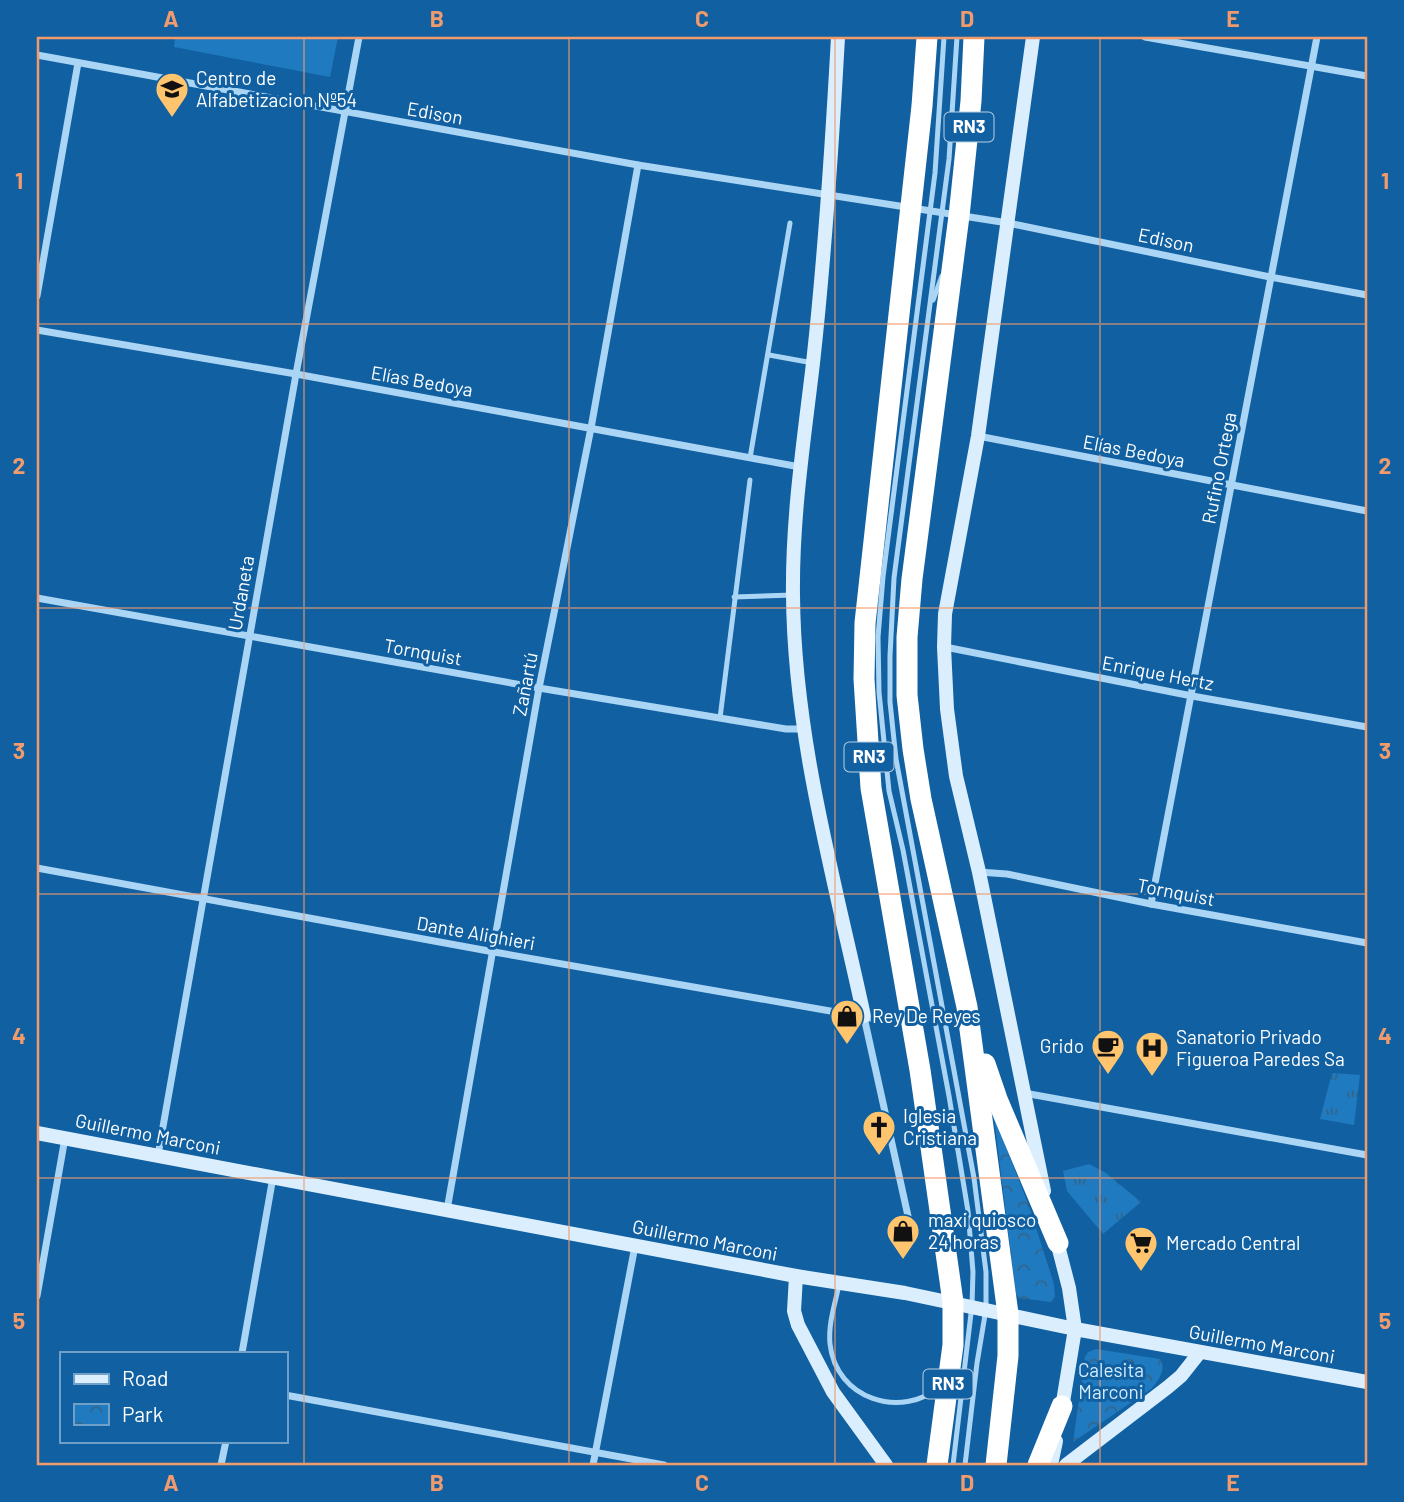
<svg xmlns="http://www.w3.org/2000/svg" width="1404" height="1502" viewBox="0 0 1404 1502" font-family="Barlow,sans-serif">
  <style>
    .grass { fill: url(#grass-tufts) }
    .park { fill: url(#park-crowns) }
    .garden { fill: #1f7abf }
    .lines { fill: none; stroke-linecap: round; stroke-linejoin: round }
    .lane { stroke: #aad5f5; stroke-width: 5 }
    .street { stroke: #aad5f5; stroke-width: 7 }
    .secondary { stroke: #daeefe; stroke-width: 14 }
    .highway { stroke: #fff; stroke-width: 21 }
    .grid { fill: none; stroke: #f19b6d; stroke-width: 2; stroke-opacity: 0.55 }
    .labels { text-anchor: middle; stroke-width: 6; stroke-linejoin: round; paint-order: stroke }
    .shield { fill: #1160a1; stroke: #b8cfe3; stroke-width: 2 }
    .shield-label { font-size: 18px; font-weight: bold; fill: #fff }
    .poi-label { font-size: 19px; fill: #fff; stroke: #1160a1; text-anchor: start }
    .street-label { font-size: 19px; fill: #fff; stroke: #1160a1 }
    .park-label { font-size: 19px; fill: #d3ebfe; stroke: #1160a1 }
    .neatline { fill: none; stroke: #f19b6d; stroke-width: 2.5 }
    .grid-label { font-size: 23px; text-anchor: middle; font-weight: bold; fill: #f19b6d }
  </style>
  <defs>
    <pattern id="grass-tufts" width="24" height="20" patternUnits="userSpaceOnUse" patternTransform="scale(1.75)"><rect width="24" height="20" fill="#1f7abf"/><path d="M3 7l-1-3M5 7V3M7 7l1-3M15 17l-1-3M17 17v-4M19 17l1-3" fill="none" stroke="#33658b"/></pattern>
    <pattern id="park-crowns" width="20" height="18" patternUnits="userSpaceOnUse" patternTransform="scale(1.75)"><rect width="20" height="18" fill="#1f7abf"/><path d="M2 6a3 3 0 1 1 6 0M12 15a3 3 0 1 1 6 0" fill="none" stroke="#33658b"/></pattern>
  </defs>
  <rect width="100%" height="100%" fill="#1160a1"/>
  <g class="grass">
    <path d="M1332 1073 1360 1075 1354 1125 1320 1119Z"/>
    <path d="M1089 1164 1106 1173 1141 1202 1103 1234 1067 1191 1063 1171Z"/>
  </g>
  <g class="park">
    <path d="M994 1117 1029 1206 1054 1284 1055 1297 1051 1302 1019 1298 1016 1294Z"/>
    <path d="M1096 1349 1160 1359C1167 1369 1158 1381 1151 1389L1073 1442 1085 1357 1088 1352Z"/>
  </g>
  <path class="garden" d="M175 37H338L330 77 174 47Z"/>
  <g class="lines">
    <g class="lane">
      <path d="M944 37 935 173 883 577 878 637 879 692 889 791 903 850 949 1096 968 1211 973 1272 972 1305 953 1465"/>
      <path d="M957 37 949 159 894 578 890 656V702L896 759 974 1178 986 1272V1309L977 1363 965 1465"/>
      <path d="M933 300 942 276"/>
      <path d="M769 355 813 363"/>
      <path d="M750 458 790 223"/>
      <path d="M734 597 793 595"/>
      <path d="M720 718 750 480"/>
      <path d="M839 1285C835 1304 828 1324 830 1344 836 1399 901 1420 941 1386"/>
    </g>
    <g class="street">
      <path d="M1145 37 1367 76"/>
      <path d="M37 55 638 165 1008 223 1270 277 1367 295"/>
      <path d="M37 296 78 63"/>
      <path d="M37 330 296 374 800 467"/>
      <path d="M978 436 1367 511"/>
      <path d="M37 598 539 688 786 729H804"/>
      <path d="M945 647 1192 696 1367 727"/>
      <path d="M37 868 494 952 887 1021H910"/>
      <path d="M979 872 1007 874 1151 904 1367 943"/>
      <path d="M1151 904 1317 37"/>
      <path d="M864 1017 908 1216"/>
      <path d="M1024 1093 1367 1155"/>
      <path d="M158 1155 296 374 359 37"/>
      <path d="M447 1210 539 688 591 428 638 165"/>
      <path d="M37 1296 65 1138"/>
      <path d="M242 1353 273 1177"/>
      <path d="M285 1395 664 1465"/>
      <path d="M221 1465 226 1441"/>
      <path d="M593 1465 635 1246"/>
    </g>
    <g class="secondary">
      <path d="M838 37C832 146 825 255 813 363 804 440 792 517 793 595 794 737 834 877 864 1016"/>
      <path d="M1033 37 978 436 945 614 944 647 947 709 956 776 979 872 1044 1191"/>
      <path d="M37 1133 796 1276 905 1293 1075 1329 1367 1382"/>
      <path d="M1055 1234 1069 1288 1075 1329 1061 1414"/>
      <path d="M796 1276 794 1311 798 1325 833 1392 886 1465"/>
      <path d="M1051 1465 1056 1441"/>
      <path d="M1066 1465 1168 1387 1181 1376 1200 1352"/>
    </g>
    <g class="highway">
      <path d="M927 37 922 106 865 623 864 679 871 788 920 1070 953 1302V1345L937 1465"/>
      <path d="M974 37 971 101 959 216 912 579 907 637V695L913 749 921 799 967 1007 1008 1314V1356L996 1465"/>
      <path d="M985 1064 997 1099 1058 1243"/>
      <path d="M1038 1465 1062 1406"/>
    </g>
  </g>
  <path class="grid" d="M304 37V1465M569 37V1465M835 37V1465M1100 37V1465M37 324H1367M37 608H1367M37 894H1367M37 1178H1367"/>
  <defs>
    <symbol id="school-pin" viewBox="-11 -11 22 30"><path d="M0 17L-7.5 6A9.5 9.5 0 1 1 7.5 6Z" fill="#ffc46e" stroke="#1160a1"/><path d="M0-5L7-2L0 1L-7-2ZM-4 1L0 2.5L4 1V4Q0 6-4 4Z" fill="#111"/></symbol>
    <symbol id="shop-pin" viewBox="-11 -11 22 30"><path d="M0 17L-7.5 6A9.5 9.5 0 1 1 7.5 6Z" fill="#ffc46e" stroke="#1160a1"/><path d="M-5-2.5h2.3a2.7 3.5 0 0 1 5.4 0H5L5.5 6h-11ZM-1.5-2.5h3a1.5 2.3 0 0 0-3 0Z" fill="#111"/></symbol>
    <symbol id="cafe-pin" viewBox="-11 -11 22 30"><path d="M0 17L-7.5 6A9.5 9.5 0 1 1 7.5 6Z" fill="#ffc46e" stroke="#1160a1"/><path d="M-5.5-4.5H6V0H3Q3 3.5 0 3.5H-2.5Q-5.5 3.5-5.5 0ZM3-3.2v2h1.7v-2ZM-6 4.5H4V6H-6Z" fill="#111"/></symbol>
    <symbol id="hospital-pin" viewBox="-11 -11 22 30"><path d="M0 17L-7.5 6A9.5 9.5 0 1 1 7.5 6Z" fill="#ffc46e" stroke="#1160a1"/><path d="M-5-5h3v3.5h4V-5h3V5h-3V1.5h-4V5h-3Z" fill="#111"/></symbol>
    <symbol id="church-pin" viewBox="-11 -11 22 30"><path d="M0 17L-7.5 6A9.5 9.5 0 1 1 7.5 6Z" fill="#ffc46e" stroke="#1160a1"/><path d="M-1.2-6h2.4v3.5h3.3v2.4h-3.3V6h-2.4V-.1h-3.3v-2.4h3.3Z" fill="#111"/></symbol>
    <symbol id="supermarket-pin" viewBox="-11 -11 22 30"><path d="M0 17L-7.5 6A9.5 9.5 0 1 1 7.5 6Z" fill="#ffc46e" stroke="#1160a1"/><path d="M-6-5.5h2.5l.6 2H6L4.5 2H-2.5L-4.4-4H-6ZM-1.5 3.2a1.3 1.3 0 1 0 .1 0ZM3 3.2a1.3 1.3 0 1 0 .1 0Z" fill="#111"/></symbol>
  </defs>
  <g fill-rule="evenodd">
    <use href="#school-pin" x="153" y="70" width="38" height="52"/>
    <use href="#shop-pin" x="828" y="997" width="38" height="52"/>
    <use href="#cafe-pin" x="1089" y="1027" width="38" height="52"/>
    <use href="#hospital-pin" x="1133" y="1029" width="38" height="52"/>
    <use href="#church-pin" x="860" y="1108" width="38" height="52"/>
    <use href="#shop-pin" x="884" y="1212" width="38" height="52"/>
    <use href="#supermarket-pin" x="1122" y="1224" width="38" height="52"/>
  </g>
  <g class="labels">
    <g class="shield">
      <rect x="944.5" y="112.5" width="49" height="29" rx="5"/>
      <rect x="844.5" y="742.5" width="49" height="29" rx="5"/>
      <rect x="923.5" y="1369.5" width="49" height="29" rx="5"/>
    </g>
    <g class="shield-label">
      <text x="969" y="133">RN3</text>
      <text x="869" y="763">RN3</text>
      <text x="948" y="1390">RN3</text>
    </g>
    <g class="poi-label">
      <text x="196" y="85">Centro de<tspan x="196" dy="22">Alfabetizacion Nº54</tspan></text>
      <text x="872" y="1023">Rey De Reyes</text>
      <text x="1176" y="1044">Sanatorio Privado<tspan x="1176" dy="22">Figueroa Paredes Sa</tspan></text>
      <text x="1084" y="1053" text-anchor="end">Grido</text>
      <text x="903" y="1123">Iglesia<tspan x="903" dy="22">Cristiana</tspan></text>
      <text x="928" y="1227">maxi quiosco<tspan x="928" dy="22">24 horas</tspan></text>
      <text x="1166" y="1250">Mercado Central</text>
    </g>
    <g class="street-label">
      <text transform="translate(435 113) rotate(10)" y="7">Edison</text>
      <text transform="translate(1166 240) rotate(12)" y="7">Edison</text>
      <text transform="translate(422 381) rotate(10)" y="7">Elías Bedoya</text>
      <text transform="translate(1134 451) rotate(11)" y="7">Elías Bedoya</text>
      <text transform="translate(1219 468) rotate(-79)" y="7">Rufino Ortega</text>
      <text transform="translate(241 593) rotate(-80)" y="7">Urdaneta</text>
      <text transform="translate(423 652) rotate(10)" y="7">Tornquist</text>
      <text transform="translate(1158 673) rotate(11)" y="7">Enrique Hertz</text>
      <text transform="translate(525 684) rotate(-79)" y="7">Zañartú</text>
      <text transform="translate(1176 892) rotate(11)" y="7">Tornquist</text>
      <text transform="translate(476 933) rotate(10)" y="7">Dante Alighieri</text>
      <text transform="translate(148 1134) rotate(11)" y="7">Guillermo Marconi</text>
      <text transform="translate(705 1240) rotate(11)" y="7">Guillermo Marconi</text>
      <text transform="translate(1262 1344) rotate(10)" y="7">Guillermo Marconi</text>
    </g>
    <g class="park-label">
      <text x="1111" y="1377">Calesita<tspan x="1111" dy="22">Marconi</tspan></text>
    </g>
  </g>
  <rect width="1404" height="1502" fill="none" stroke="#1160a1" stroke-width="77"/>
  <rect x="60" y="1352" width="228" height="91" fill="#1160a1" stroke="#70a0c7" stroke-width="2"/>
  <rect x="74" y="1374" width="35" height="10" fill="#daeefe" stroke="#70a0c7" stroke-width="2"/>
  <text x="122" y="1386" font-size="21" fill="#ffffff">Road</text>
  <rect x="74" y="1404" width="35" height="21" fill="url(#park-crowns)" stroke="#70a0c7" stroke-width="2"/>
  <text x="122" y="1422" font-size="21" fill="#ffffff">Park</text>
  <rect x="38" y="38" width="1328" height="1426" class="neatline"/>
  <g class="grid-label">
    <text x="171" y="27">A</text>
    <text x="437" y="27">B</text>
    <text x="702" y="27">C</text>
    <text x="967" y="27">D</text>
    <text x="1233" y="27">E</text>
    <text x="19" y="189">1</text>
    <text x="1385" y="189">1</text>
    <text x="19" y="474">2</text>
    <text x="1385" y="474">2</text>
    <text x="19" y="759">3</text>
    <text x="1385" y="759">3</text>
    <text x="19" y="1044">4</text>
    <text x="1385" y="1044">4</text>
    <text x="19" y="1329">5</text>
    <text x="1385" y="1329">5</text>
    <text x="171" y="1491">A</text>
    <text x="437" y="1491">B</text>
    <text x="702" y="1491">C</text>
    <text x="967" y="1491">D</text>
    <text x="1233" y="1491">E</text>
  </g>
</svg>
